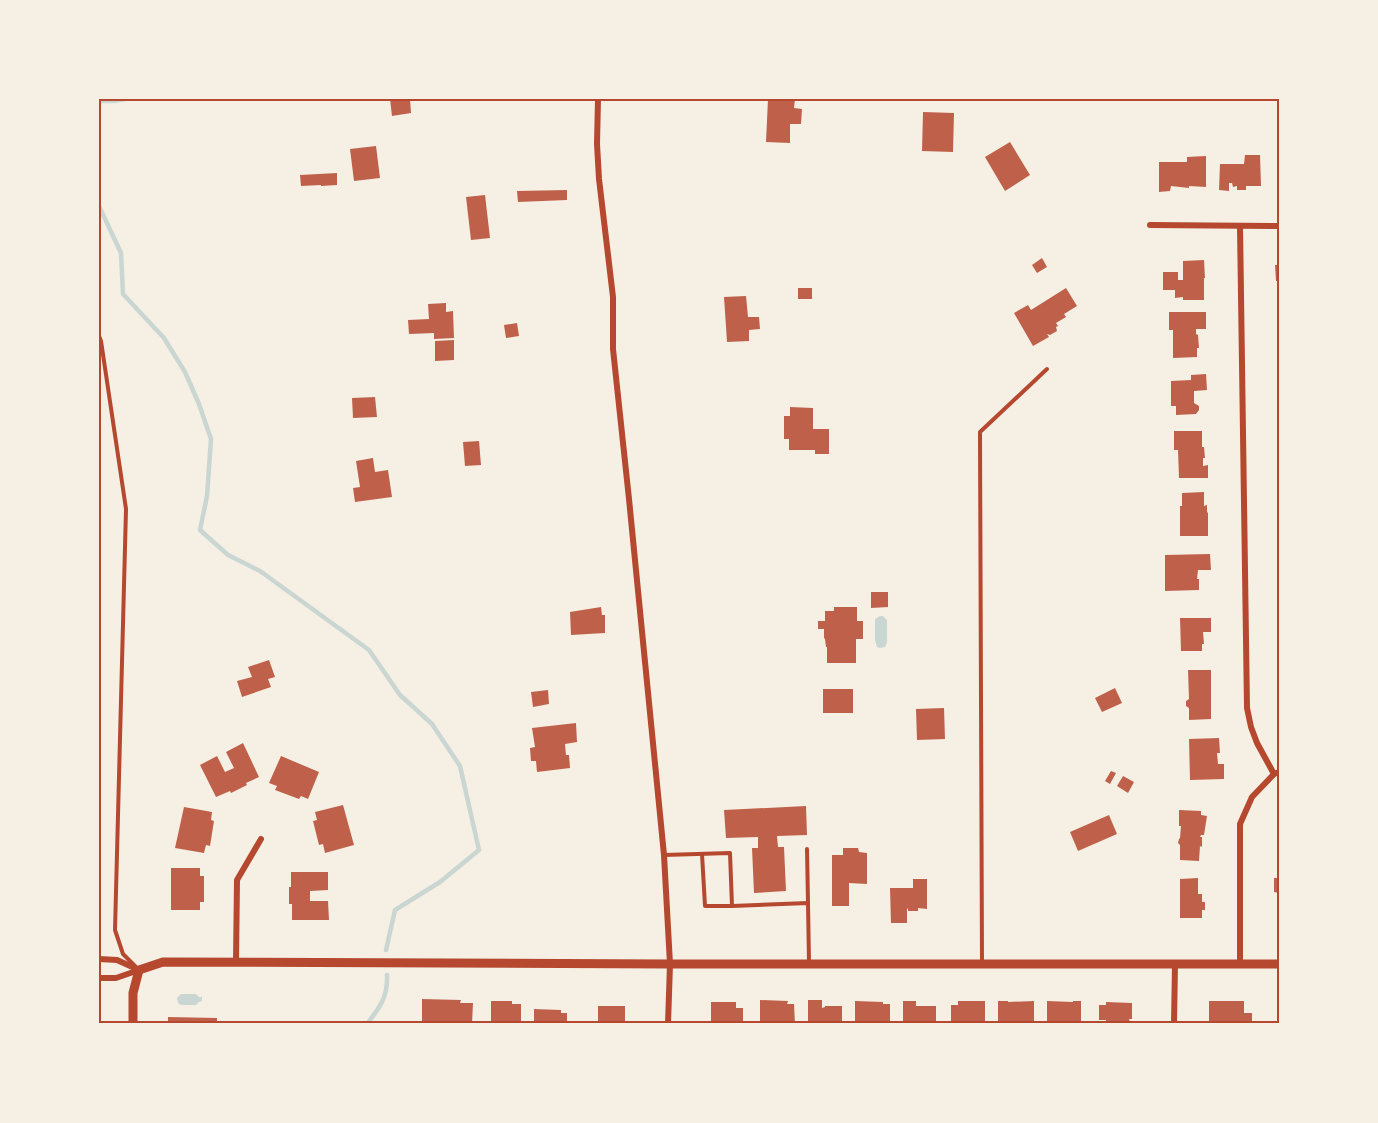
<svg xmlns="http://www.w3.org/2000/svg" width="1378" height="1123" viewBox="0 0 1378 1123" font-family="'Titillium Web',sans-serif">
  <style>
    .water { fill: #c9d6d2 }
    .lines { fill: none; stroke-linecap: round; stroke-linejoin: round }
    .stream { stroke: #c9d6d2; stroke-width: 4.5 }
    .building { fill: #bf614a }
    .service { stroke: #b5482f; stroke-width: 4 }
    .minor { stroke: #b5482f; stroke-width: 6 }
    .tertiary { stroke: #b5482f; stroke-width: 9 }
    .neatline { fill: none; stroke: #b5482f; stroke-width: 2 }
  </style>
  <rect width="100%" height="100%" fill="#f6efe4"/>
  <g class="water">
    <path d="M880 616H883L887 620V642L885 647 880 648 877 647 875 640V619Z"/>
    <path d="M181 994H196L199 997H202V1001L199 1002 196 1005H181L178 1003 177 998Z"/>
  </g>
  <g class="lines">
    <g class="stream">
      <path d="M99 101H114L125 99"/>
      <path d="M99 206 121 253 123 294 164 338 185 372 199 404 211 439 207 496 200 530 228 555 260 571 369 650 400 695 432 724 460 766 479 850 440 882 395 910 386 950"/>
      <path d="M367 1024C380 1007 388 997 387 975"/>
    </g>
  </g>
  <g class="building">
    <path d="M390 99H410L411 113 392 116Z"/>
    <path d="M768 99H795L794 108 802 109 801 124H790V143L766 142Z"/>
    <path d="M923 112 954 113 953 152 922 151Z"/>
    <path d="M1010 142 1030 175 1005 191 985 157Z"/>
    <path d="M376 146 380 178 354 181 350 149Z"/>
    <path d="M1245 155H1260L1261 186H1246V190H1237V186L1233 187 1232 183H1229V191L1219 190 1220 164H1244Z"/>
    <path d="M1206 156V187L1189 186V188L1171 186 1170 191 1159 192V162H1187V157Z"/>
    <path d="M337 173V185L321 186V185L301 186 300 175Z"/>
    <path d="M567 190V200L518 202 517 191Z"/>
    <path d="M485 195 490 238 471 240 466 197Z"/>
    <path d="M1042 258 1047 267 1037 273 1032 265Z"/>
    <path d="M1204 260 1205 278H1204V300H1183V297L1175 298V290H1163V272H1178V280H1183V261Z"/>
    <path d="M1275 265H1279V281H1276Z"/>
    <rect x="798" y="288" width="14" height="11"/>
    <path d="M1066 288 1077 306 1064 314 1066 317 1056 323 1058 326 1056 327 1057 331 1050 335 1047 334 1049 337 1033 346 1014 313 1028 305 1031 310Z"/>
    <path d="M746 296 748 317H759L760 329 749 330V341L727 342 724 297Z"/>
    <path d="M446 303V312L453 311 454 338 434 339V333L409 334 408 320 429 319 428 304Z"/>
    <path d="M1169 312H1206V329H1196V334L1198 335 1199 348H1197V357L1173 358V330H1169Z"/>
    <path d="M517 323 519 336 506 338 504 325Z"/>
    <path d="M454 340V360L435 361V341Z"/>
    <path d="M1206 374 1207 390 1194 391V403L1199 406V410L1196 414 1176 415V406H1171V381L1191 380V375Z"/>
    <path d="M375 397 377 417 353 418 352 398Z"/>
    <path d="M790 407 813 408V429H829V454H815V450H789V439H784V416H790Z"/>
    <path d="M1174 431H1202V447H1204L1205 458H1203V466L1208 465V478H1179L1178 450H1174Z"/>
    <path d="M479 441 481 465 465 466 463 442Z"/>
    <path d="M373 458 375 472 388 470 392 497 355 502 353 488 360 487 356 461Z"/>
    <path d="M1204 492V506L1207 505V513L1208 512V536H1180V506H1182V493Z"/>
    <path d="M1210 554 1211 570H1198L1197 579H1199V590L1165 591V555Z"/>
    <path d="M871 592H888V607L871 608Z"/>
    <path d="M601 607 602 615H605V633L571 635 570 612Z"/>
    <path d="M834 607H857V621H863V639H856V663H827V647H826L825 639 824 638V629H818V621H825V611H834Z"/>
    <path d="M1180 618H1211V632H1203L1204 644H1202V651H1181Z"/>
    <path d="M269 660 275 677 268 679 271 687 242 697 237 681 252 677 248 667Z"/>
    <path d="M1188 670H1211V719L1189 720V708L1186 706V701L1189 699Z"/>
    <path d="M1115 688 1122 703 1102 712 1095 698Z"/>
    <rect x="823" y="689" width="30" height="24"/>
    <path d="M548 690 549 704 533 707 531 692Z"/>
    <path d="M944 708 945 739 917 740 916 709Z"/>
    <path d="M576 723 577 742 565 744 566 755H569L570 768 537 772 536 761H531L530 748 535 747 532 728Z"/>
    <path d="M1219 738 1220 753H1217L1218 764H1224V779L1190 780 1189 739Z"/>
    <path d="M243 743 259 777 246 783 247 785 231 793 230 791 216 797 200 765 217 756 225 772 234 768 226 752Z"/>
    <path d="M281 756 319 772 308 799 301 796 299 799 275 790 277 786 269 783Z"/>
    <path d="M1111 771 1116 773 1110 784 1105 781Z"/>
    <path d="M1123 776 1134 782 1128 793 1117 786Z"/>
    <path d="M343 805 354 845 325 853 323 844 319 845 313 821 317 820 315 812Z"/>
    <path d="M806 806 807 835 777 836 778 847H784L786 891 754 893 752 848H758V837L726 838 724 810Z"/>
    <path d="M184 807 212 812 211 820 214 821 210 846 206 845 204 853 175 848Z"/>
    <path d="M1179 810 1201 811V815L1207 816 1204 835H1201L1200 837H1202V847L1200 846 1199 861 1180 860V845L1178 843 1179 839 1180 838 1181 826H1179Z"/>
    <path d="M1109 815 1117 834 1078 851 1070 832Z"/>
    <path d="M843 848H858L859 852 867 853V884L849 883V906H832V855H843Z"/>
    <path d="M171 868H200V876H204V902H200V910H171Z"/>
    <path d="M291 872H328V890L310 891V901H328L329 920H292V904H289V887H291Z"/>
    <path d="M1198 878V894H1202V902H1205V910H1202V918H1180V879Z"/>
    <path d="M1274 878H1279V893L1274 892Z"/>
    <path d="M913 879H927V909L918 908V911H908V909L907 908V923H891L890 888H913Z"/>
    <path d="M422 999 461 1000 460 1003H473L472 1024H422Z"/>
    <path d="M760 1000 788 1001 787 1004H794L795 1024H760Z"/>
    <path d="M808 1000H822V1008L825 1007V1006H842V1024H808Z"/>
    <path d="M491 1001H512V1004H521V1024H491Z"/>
    <path d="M855 1001 883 1002V1004H890V1024H855Z"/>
    <path d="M903 1001H916V1006H936V1024H903Z"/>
    <path d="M958 1001H985V1024H951V1005H958Z"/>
    <path d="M998 1001H1008V1002L1034 1001V1024H998Z"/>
    <path d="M1047 1001 1073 1002V1001H1081V1024H1047Z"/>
    <path d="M1209 1001H1244V1013H1252V1024H1219V1021H1209Z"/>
    <path d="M711 1002H736V1008H743V1024H711Z"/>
    <path d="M1106 1002 1132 1003V1019H1129L1130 1022H1140V1024H1106V1020H1099V1005H1106Z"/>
    <rect x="598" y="1006" width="27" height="18"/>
    <path d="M534 1009 561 1010V1013H567V1024H534Z"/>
    <path d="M168 1017 217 1018V1024H168Z"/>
  </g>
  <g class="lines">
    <g class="service">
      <path d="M1278 99H1279"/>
      <path d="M99 336 101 341 126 509 115 930 123 954 136 967"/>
      <path d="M807 849 808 903"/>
      <path d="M702 854 705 906H732"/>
      <path d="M664 855 730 853 732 906 808 903 809 963"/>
      <path d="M982 963 980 432 1047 369"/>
    </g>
    <g class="minor">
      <path d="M598 99 597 144 599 179 613 297V349L629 499 664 855 670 964 668 1024"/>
      <path d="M1150 225 1279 226"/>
      <path d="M1240 226 1247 708 1251 727 1257 743 1274 774"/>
      <path d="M99 959 117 960 139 970"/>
      <path d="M236 961 237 880 261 839"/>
      <path d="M1240 964V824L1252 797 1274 774 1279 772"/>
      <path d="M99 978H116L139 970"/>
      <path d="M1174 1024 1175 964"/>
    </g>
    <path class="tertiary" d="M133 1024V993L139 970 163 962 670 964H1279"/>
  </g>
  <rect width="1378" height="1123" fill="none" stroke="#f6efe4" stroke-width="201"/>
  <rect x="100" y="100" width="1178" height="922" class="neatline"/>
</svg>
